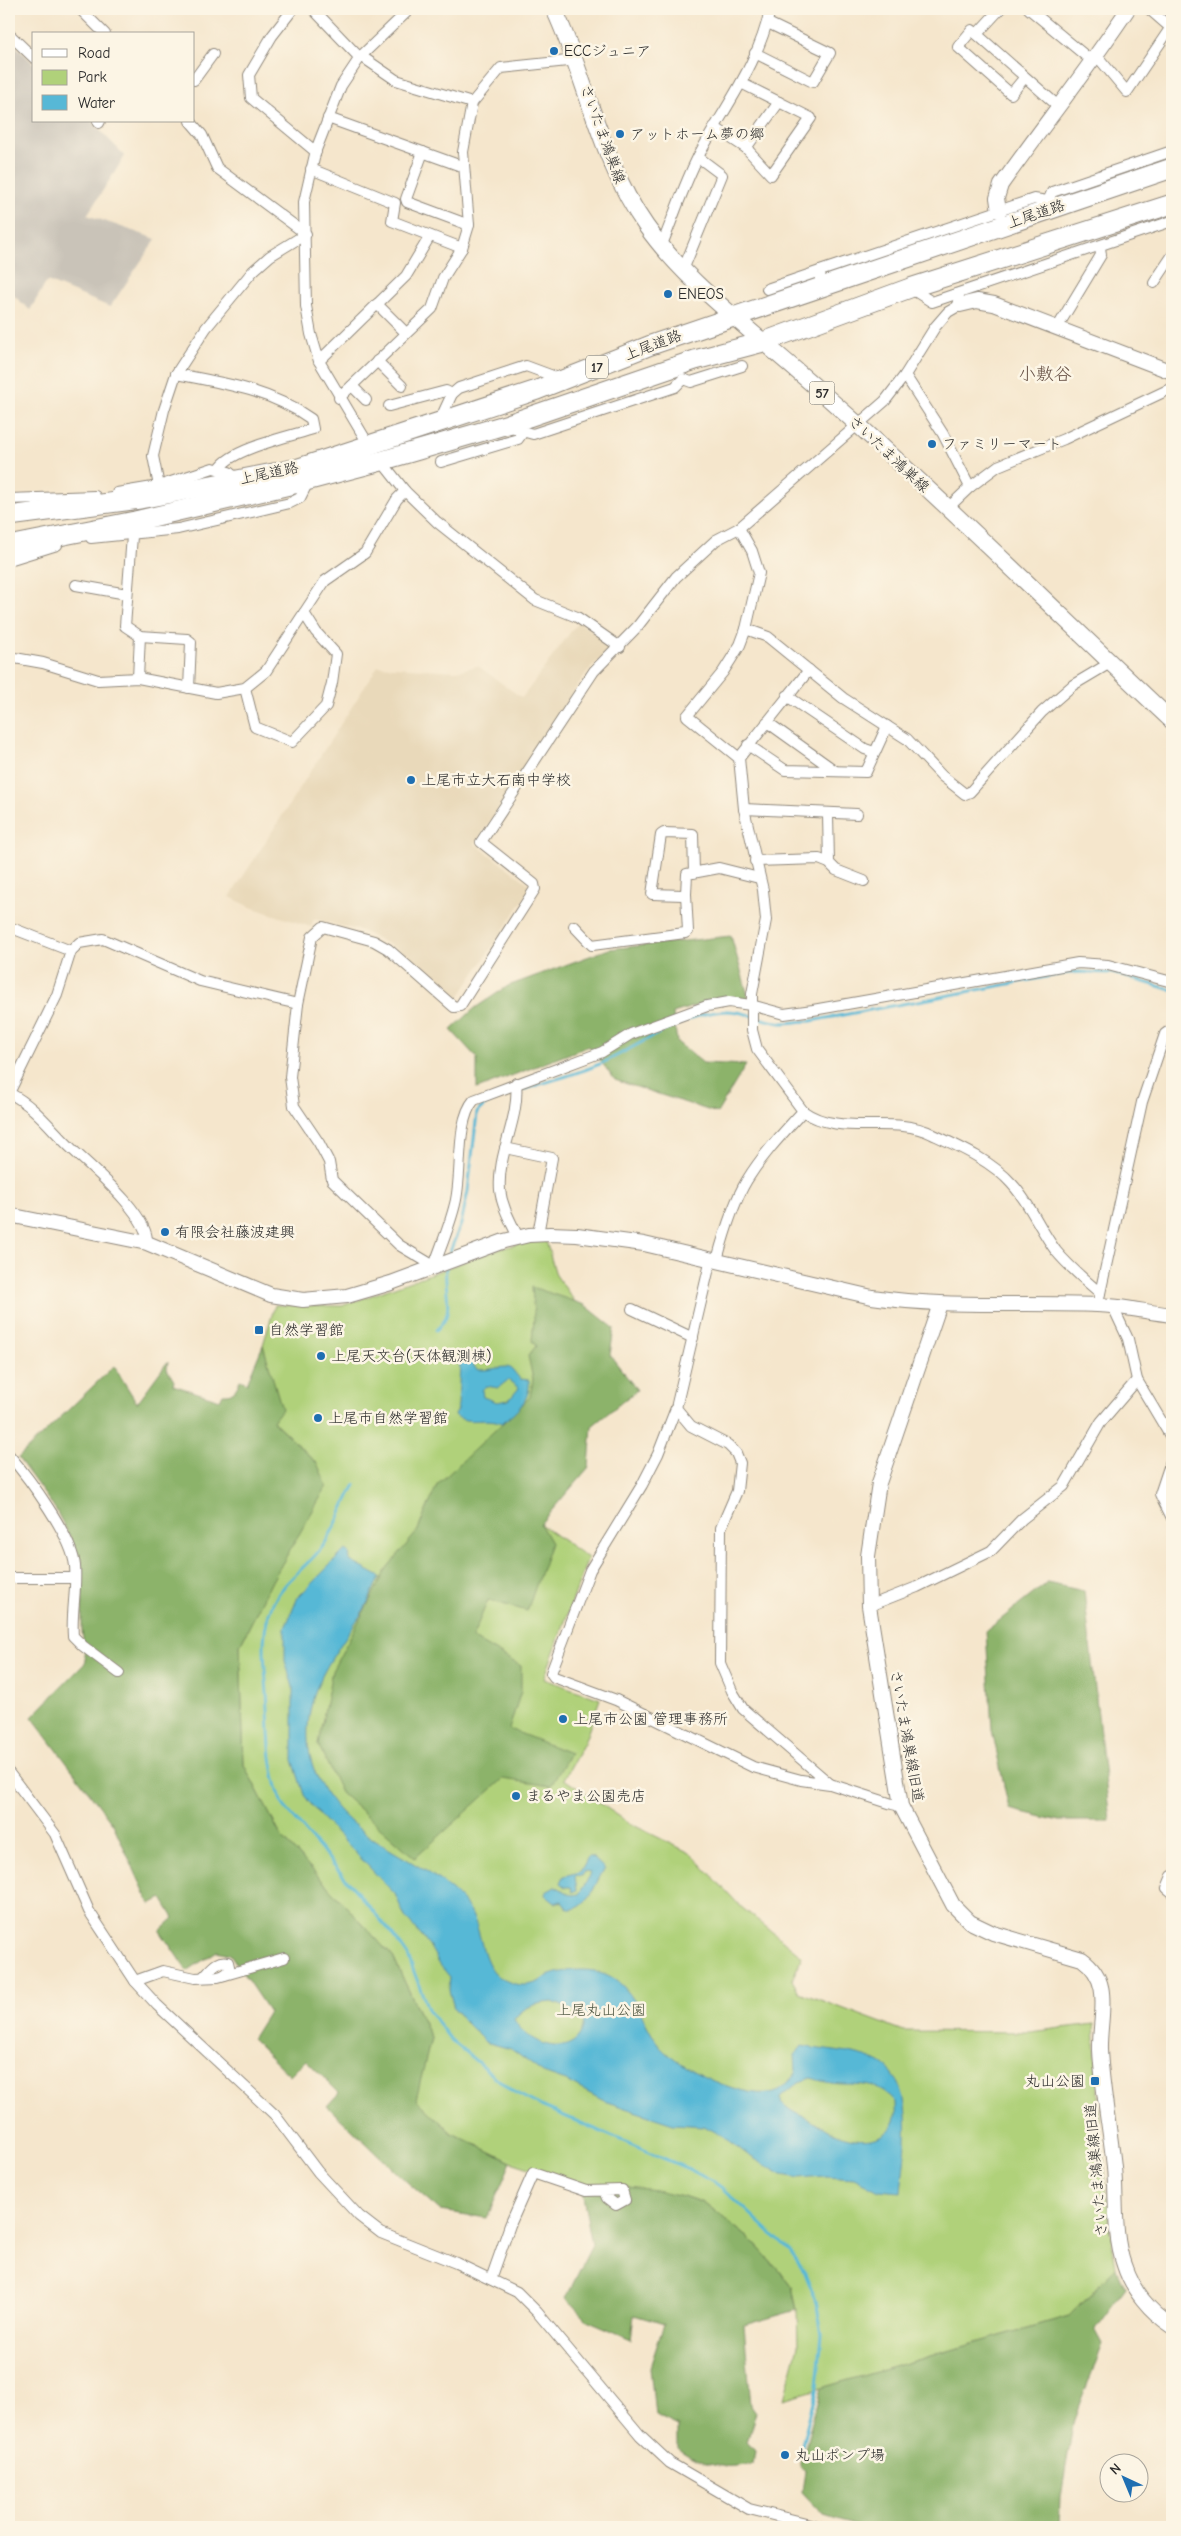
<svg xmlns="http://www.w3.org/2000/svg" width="1181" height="2536" viewBox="0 0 1181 2536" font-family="'Comic Neue','Klee One',sans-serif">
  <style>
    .built { fill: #e9d9ba }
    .industrial { fill: #c9c3b8 }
    .green { fill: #b0d17a; stroke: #6e7e52 }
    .forest { fill: #8cb36a; stroke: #5c6f4a }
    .water { fill: #57b8d6; stroke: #417280; fill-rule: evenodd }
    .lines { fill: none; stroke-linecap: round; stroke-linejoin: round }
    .stream { stroke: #57b8d6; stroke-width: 3 }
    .street-casing { stroke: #90887c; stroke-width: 12 }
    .secondary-casing { stroke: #90887c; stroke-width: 16 }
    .primary-casing { stroke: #90887c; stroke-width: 18 }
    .highway-casing { stroke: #90887c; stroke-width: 21 }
    .street { stroke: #fff; stroke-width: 10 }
    .secondary { stroke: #fff; stroke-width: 14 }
    .primary { stroke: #fff; stroke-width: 16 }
    .highway { stroke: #fff; stroke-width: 19 }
    .poi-dot { fill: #1f6fb2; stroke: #fcf5e5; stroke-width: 2 }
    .labels { text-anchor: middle; stroke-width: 5; stroke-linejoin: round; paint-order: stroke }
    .shield { fill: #fcf5e5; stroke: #6a6863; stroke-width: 1 }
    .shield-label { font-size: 14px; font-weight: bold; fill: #2b2b2b }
    .poi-label { font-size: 15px; fill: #2b2b2b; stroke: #fcf5e5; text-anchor: start }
    .street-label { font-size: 15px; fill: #2b2b2b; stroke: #fcf5e5 }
    .park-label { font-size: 15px; fill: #4c543f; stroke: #fcf5e5 }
    .quarter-label { font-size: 18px; fill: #665044; stroke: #fcf5e5 }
  </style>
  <rect width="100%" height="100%" fill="#fcf5e5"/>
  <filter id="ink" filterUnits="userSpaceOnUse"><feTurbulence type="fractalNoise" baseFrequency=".02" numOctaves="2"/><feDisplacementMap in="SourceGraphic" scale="10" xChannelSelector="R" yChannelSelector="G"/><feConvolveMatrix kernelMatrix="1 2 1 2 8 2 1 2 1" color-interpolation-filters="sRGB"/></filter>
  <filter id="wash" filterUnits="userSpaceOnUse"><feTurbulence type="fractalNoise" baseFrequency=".0096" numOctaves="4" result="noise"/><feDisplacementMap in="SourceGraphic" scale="20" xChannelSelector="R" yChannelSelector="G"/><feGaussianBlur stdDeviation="1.12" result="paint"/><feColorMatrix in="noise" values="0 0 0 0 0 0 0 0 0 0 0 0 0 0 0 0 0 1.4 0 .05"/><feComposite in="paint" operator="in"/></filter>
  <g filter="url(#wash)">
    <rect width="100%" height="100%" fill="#f5e6cc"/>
    <path class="built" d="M578 622 610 644 611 648 586 673 475 844 529 884V891L459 997 452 998 400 950 362 931 314 919 311 927 253 908 230 897 378 666 456 671 478 666 522 698Z"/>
    <path class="industrial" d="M9 39 34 64V121H91L125 156 87 215 156 239 110 307 47 281 30 310 9 291Z"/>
    <path class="green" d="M546 1241 556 1275 578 1306 540 1524 588 1558 544 1679 600 1699 584 1743 564 1779 629 1823 692 1854 740 1906 802 1956 792 1980 799 1992 903 2031 1030 2032 1094 2024 1099 2108 1111 2236 1116 2268 1069 2316 784 2399 798 2346 797 2310 792 2288 778 2269 750 2239 706 2204 683 2196 618 2186 588 2187 511 2162 452 2133 415 2099 431 2038 393 1957 281 1836 244 1765 240 1645 273 1578 317 1463 273 1421 281 1409 263 1345 275 1305 342 1306 499 1249 526 1242Z"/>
    <g class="forest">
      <path d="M731 936 749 999 714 1000 673 1013 677 1042 703 1063 746 1065 717 1113 615 1080 589 1046 477 1089V1058L451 1030 475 1008 508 986 609 949Z"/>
      <path d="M532 1287 585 1305 614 1328 610 1355 637 1390 592 1426 589 1467 540 1524 551 1543 527 1611 488 1600 472 1638 521 1666V1691L509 1729 570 1753 551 1786 503 1779 415 1858 341 1793 318 1744 332 1671 387 1568 417 1532 437 1485 530 1397 533 1379 528 1356 536 1346 532 1341 534 1318Z"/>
      <path d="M263 1345 282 1409 273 1421 317 1463 327 1486 272 1581 240 1645 244 1765 281 1836 393 1957 431 2038 416 2099 452 2133 511 2162 487 2218 441 2211 407 2182 327 2106 339 2093 306 2060 290 2076 252 2039 269 2012 230 1954 217 1951 187 1971 160 1931 174 1918 162 1898 150 1904 113 1824 32 1717 86 1662 82 1631V1561L56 1510 18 1458 114 1366 137 1403 168 1361 167 1369 174 1381 173 1385 220 1400 223 1394C233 1395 237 1389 240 1380L247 1383Z"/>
      <path d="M1047 1583 1084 1591 1110 1821H1059L1009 1809 992 1730 986 1631Z"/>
      <path d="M581 2185 588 2187 618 2186 656 2190 683 2196 706 2204 750 2239 778 2269 792 2288 797 2310 744 2325 751 2405 756 2412 747 2442 755 2451 753 2464C720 2469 706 2467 678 2448V2426L655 2415 650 2367 664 2324 634 2315 631 2339 587 2320 566 2298 592 2245Z"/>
      <path d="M1116 2268 1125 2288 1095 2329 1103 2344 1074 2419 1061 2497 1060 2527H996L982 2521 979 2527H864L824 2515 802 2492 805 2470 800 2467 821 2388 1069 2316Z"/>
    </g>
    <g class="water">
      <path d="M467 1355 476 1369C488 1373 505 1363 512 1369 515 1372 517 1376 520 1379L529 1380C531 1399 518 1411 502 1423 487 1416 467 1426 455 1415L458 1405 460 1363ZM508 1380 519 1388 509 1400 497 1402 483 1397 482 1390 486 1386 498 1388Z"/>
      <path d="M345 1550 349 1552 350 1561 380 1577C374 1587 370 1598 365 1608 351 1630 335 1651 323 1674 294 1732 307 1787 358 1828 388 1852 426 1866 455 1893 462 1900 469 1907 473 1917 484 1939 481 1972 509 1982 518 1986 529 1986 538 1982 543 1980 545 1976 549 1975 569 1969 598 1966 616 1980 637 1996 642 2020 656 2041 673 2066 750 2105 779 2090 786 2086 792 2078 796 2071L795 2055 802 2046C825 2051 851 2051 874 2060 921 2078 904 2154 901 2193L879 2191 854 2178 825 2176 799 2178 782 2175 748 2155 723 2136 704 2126 673 2124 604 2101 566 2081 543 2073 511 2049 485 2042 464 2021 454 2008 449 1990 450 1977 440 1965 429 1945 405 1917 395 1894 320 1816 304 1795 293 1760V1687L285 1661V1628L298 1597ZM553 2002 579 2013 584 2022C578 2062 527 2046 514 2019 524 2006 537 2003 553 2002ZM811 2078C821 2081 832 2084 843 2084 864 2084 882 2085 896 2102 896 2108 897 2116 895 2121 885 2145 854 2142 834 2133 828 2130 823 2126 817 2123 802 2115 794 2115 781 2102V2097L799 2082Z"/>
      <path d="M588 1857H592L605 1869C594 1882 590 1911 568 1909L562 1901 555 1903 545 1895 546 1891 555 1886 572 1895 579 1894 587 1881 590 1872 585 1871 582 1876 577 1875 575 1877 577 1890 572 1892 571 1887H565L560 1883 563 1876 580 1872Z"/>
    </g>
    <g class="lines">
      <g class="stream">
        <path d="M447 1259 461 1224 468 1191 477 1113C489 1096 516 1092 535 1086 556 1079 579 1073 600 1064 636 1048 685 1012 725 1011 745 1010 761 1021 781 1023 791 1023 801 1021 811 1021L1073 972 1112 973 1172 990"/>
        <path d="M436 1330C457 1315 443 1289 446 1267"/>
        <path d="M355 1485C344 1504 336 1528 323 1546 308 1566 285 1579 273 1603 259 1634 265 1662 267 1693 270 1733 267 1768 284 1806L395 1937 408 1956 428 2009 437 2022 451 2040 512 2091 541 2106 691 2170 722 2187 790 2251 805 2273 816 2300 822 2335 817 2387 802 2445"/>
      </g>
    </g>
  </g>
  <g filter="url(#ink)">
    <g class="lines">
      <defs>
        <g id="street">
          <path d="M80 9 105 34"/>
          <path d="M293 9 272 36 249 75 251 98 316 152"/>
          <path d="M313 9 359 57"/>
          <path d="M1029 9 1093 62"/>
          <path d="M1149 9 1172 29"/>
          <path d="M9 34 34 58"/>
          <path d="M977 34 1000 9"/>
          <path d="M755 53 813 82 830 53 768 23"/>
          <path d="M361 56 396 80 472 103"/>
          <path d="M1097 56 1127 92 1171 27"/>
          <path d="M1025 77 1011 94 958 47 972 30 1058 106"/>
          <path d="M194 80 213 54"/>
          <path d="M328 118 464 167"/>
          <path d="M98 121 99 123 100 121"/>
          <path d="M714 127 746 148 771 175 811 118 741 83"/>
          <path d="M746 148 779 102"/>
          <path d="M423 152 406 199 407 202 469 225"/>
          <path d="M311 169 395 203 392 221 462 248"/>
          <path d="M1048 201 1052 192 1172 151"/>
          <path d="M661 247C674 216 684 184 699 155 724 108 760 62 770 9"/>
          <path d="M683 270 722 175 698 157"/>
          <path d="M1154 283 1172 256"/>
          <path d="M820 287V271L1034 199 1048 201 1056 207"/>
          <path d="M910 288 932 302 1172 221"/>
          <path d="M767 289 820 271"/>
          <path d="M958 294 960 305 948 312 935 327 905 375 885 401 739 528 716 540 676 577 637 627 594 671 481 842 534 884 535 889 460 1006 454 1007 388 949 374 941 323 927 312 937 298 1004 290 1077 294 1106 319 1143 329 1162 332 1180 399 1245 434 1266C441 1246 450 1225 455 1204 463 1175 455 1122 474 1100L602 1052 631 1034 707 1006 729 1002 751 1005 784 1014 813 1010 1078 963 1108 965 1172 982"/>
          <path d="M377 304 406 333"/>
          <path d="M1057 328 1101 255 1100 247"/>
          <path d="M319 361 406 276 430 236"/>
          <path d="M377 361 402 386"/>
          <path d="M176 374C224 383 270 390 311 419L313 429C291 436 231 449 220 468"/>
          <path d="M905 375 943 434 970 487"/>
          <path d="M352 386 366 400"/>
          <path d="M339 398 432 309 443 278 462 248 469 225 463 152 472 103 501 68 577 60"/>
          <path d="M389 406 446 391 452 394"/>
          <path d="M439 422 452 394 459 388 526 366 561 379"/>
          <path d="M508 424 518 430 533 434 675 387 683 379 691 382 742 366"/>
          <path d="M370 447 319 361 311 334 306 306 304 202 316 150 341 86 361 56 410 9"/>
          <path d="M379 458 405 491 437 522 535 600 577 617 620 647"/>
          <path d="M441 462 518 439 523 432"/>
          <path d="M159 486 153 456 164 410 176 374 206 328 253 271 270 256 306 234 217 168 202 135 190 121"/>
          <path d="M117 493 159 486 213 468 229 472 238 480"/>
          <path d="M9 499 95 496"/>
          <path d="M948 508 970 487 998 466 1064 439 1172 388"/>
          <path d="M739 528 752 551 759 573 746 629 740 645 723 672 687 716 739 758 744 809 763 890 766 920 752 994V1030L757 1049 803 1111C840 1138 893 1114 932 1134 960 1147 992 1161 1012 1184 1030 1203 1040 1230 1056 1251 1069 1267 1085 1280 1100 1293"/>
          <path d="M132 536 125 626 140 636 187 639 191 642 189 688"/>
          <path d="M91 538 178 529 290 503 300 498 309 480"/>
          <path d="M9 560 57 545"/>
          <path d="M76 585 127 594"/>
          <path d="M746 629 768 637 843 698 907 739 942 776 965 794 970 792 1042 712 1073 685 1110 663"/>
          <path d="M9 657 43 663 98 680 138 678 216 693 245 688 266 671 325 581 365 553 397 499 405 491"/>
          <path d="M138 678 140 636"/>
          <path d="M245 688 255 727 292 742 326 706 332 683 336 654 316 632 304 613"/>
          <path d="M787 696 865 749 874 752"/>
          <path d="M767 722 834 770"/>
          <path d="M748 745 785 770 866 772 887 726"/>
          <path d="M739 758 809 670"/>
          <path d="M744 809 857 814"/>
          <path d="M828 814 829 863"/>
          <path d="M755 861 819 859 829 863 836 870 864 881"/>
          <path d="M694 873 693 834 664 833 661 835 652 894 683 895 686 894 687 874 719 868 759 878"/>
          <path d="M574 926 592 945 685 933 688 931 686 894"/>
          <path d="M9 927 71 951"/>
          <path d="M516 1083C520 1119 497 1153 500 1190 502 1207 511 1222 518 1237"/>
          <path d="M9 1093 57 995 71 951 79 943 103 939 200 981 298 1004"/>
          <path d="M9 1093C35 1106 51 1129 72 1149 91 1167 150 1216 147 1243"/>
          <path d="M505 1148 552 1158 538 1234"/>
          <path d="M711 1259 676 1408 658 1454 642 1485 590 1570 551 1673 554 1677 616 1700 753 1767 801 1780 830 1784 892 1804 901 1806"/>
          <path d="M717 1260C724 1234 733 1203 747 1180 763 1154 783 1133 803 1111"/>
          <path d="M1099 1298 1142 1102 1165 1034 1172 1029"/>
          <path d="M1113 1307 1128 1339 1137 1380 1172 1439"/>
          <path d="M632 1309 693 1338"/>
          <path d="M676 1408 691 1426 728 1445 736 1453 740 1463 737 1491 721 1528 720 1663 732 1691 743 1709 829 1783"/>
          <path d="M9 1455C29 1478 72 1536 75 1566 77 1589 71 1613 73 1636L83 1646 119 1673"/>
          <path d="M1172 1458 1160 1494 1172 1518"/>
          <path d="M9 1580 13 1578H75"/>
          <path d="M869 1606 917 1587 991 1551 1022 1519 1064 1486 1101 1422 1137 1380"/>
          <path d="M9 1773 55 1834 89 1911 135 1981 157 2005 275 2115 318 2172 359 2216 381 2233 456 2263 517 2292 537 2312 640 2435 670 2463 749 2509 822 2527"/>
          <path d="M1172 1876 1167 1888 1172 1892"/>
          <path d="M204 1976C211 1969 217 1959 228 1962L230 1971 224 1975"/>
          <path d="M135 1981 163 1971 195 1978 218 1977 284 1958"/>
          <path d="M491 2279 510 2225 533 2173 586 2191 622 2190 625 2200 616 2205 607 2198 604 2191"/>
        </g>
        <g id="secondary">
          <path d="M999 211 997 198 1001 185C1043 126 1088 69 1128 9"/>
          <path d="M960 305 977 301 994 304 1172 372"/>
          <path d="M9 1215 147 1243 271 1295 303 1300 347 1296 391 1283 504 1241 529 1235 550 1234 577 1235 644 1244 872 1297C947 1308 1021 1302 1097 1305 1122 1306 1147 1312 1172 1315"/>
          <path d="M940 1304 879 1483 868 1556 869 1606 901 1806 953 1905 970 1922 993 1933 1082 1959C1114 1982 1099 2016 1100 2050 1102 2089 1110 2128 1114 2167 1117 2199 1113 2234 1124 2265 1132 2290 1150 2312 1172 2326"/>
        </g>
        <path id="primary" d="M554 9C587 79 600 161 646 226 677 270 721 306 762 341 794 368 825 395 856 423 964 520 1067 622 1172 721"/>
        <g id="highway">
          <path d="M9 516 140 499 299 468 537 390 651 345 1172 168"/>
          <path d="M9 546 135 521 298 483 381 461 508 424 695 360 763 342 910 288 1172 204"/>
        </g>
      </defs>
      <use href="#street" class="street-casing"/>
      <use href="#secondary" class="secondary-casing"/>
      <use href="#primary" class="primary-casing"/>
      <use href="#highway" class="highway-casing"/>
      <use href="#street" class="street"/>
      <use href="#secondary" class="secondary"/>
      <use href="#primary" class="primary"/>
      <use href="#highway" class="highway"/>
    </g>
  </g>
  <g class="poi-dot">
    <circle cx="554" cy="51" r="5"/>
    <circle cx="620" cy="134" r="5"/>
    <circle cx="668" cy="294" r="5"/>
    <circle cx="932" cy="444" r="5"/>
    <circle cx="411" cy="780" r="5"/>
    <circle cx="165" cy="1232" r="5"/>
    <rect x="254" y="1325" width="10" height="10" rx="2.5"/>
    <circle cx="321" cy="1356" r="5"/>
    <circle cx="318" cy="1418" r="5"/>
    <circle cx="563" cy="1719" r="5"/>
    <circle cx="516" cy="1796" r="5"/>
    <rect x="1090" y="2076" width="10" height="10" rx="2.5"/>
    <circle cx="785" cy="2455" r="5"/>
  </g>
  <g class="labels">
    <g class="shield">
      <rect x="586" y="355.5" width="22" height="23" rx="4"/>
      <rect x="809.5" y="381.5" width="25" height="23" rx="4"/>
    </g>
    <g class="shield-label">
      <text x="597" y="372">17</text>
      <text x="822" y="398">57</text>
    </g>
    <g class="poi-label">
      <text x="564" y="56">ECCジュニア</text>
      <text x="630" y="139">アットホーム夢の郷</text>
      <text x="678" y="299">ENEOS</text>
      <text x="942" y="449">ファミリーマート</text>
      <text x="421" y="785">上尾市立大石南中学校</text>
      <text x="175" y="1237">有限会社藤波建興</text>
      <text x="269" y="1335">自然学習館</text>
      <text x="331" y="1361">上尾天文台(天体観測棟)</text>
      <text x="328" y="1423">上尾市自然学習館</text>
      <text x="573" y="1724">上尾市公園 管理事務所</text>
      <text x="526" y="1801">まるやま公園売店</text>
      <text x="1085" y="2086" text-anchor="end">丸山公園</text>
      <text x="795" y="2460">丸山ポンプ場</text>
    </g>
    <g class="street-label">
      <text transform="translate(603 134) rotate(70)" y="5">さいたま鴻巣線</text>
      <text transform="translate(1036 214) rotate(-19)" y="5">上尾道路</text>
      <text transform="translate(653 345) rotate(-21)" y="5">上尾道路</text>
      <text transform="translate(889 454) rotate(43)" y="5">さいたま鴻巣線</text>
      <text transform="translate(269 473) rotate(-12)" y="5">上尾道路</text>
      <text transform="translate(907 1736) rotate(80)" y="5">さいたま鴻巣線旧道</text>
      <text transform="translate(1096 2170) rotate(-95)" y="5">さいたま鴻巣線旧道</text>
    </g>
    <g class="park-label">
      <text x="601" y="2015">上尾丸山公園</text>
    </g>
    <g class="quarter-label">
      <text x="1045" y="380">小敷谷</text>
    </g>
  </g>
  <rect width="1181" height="2536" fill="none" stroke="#fcf5e5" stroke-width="30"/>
  <rect x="32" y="32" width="162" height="90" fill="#fcf5e5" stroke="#a8a49b"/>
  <rect x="42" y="49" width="25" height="8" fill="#ffffff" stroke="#a8a49b"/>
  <text x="78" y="58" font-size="15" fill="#2b2b2b">Road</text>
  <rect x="42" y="70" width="25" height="15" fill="#b0d17a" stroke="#a8a49b"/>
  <text x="78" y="82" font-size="15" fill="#2b2b2b">Park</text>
  <rect x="42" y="95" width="25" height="15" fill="#57b8d6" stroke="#a8a49b"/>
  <text x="78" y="108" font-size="15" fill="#2b2b2b">Water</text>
  <g transform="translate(1124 2478) rotate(316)"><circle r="24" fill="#fcf5e5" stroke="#a8a49b"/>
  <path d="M0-4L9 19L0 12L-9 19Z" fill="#1f6fb2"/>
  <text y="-8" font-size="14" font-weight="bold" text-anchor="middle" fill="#2b2b2b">N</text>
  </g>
</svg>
